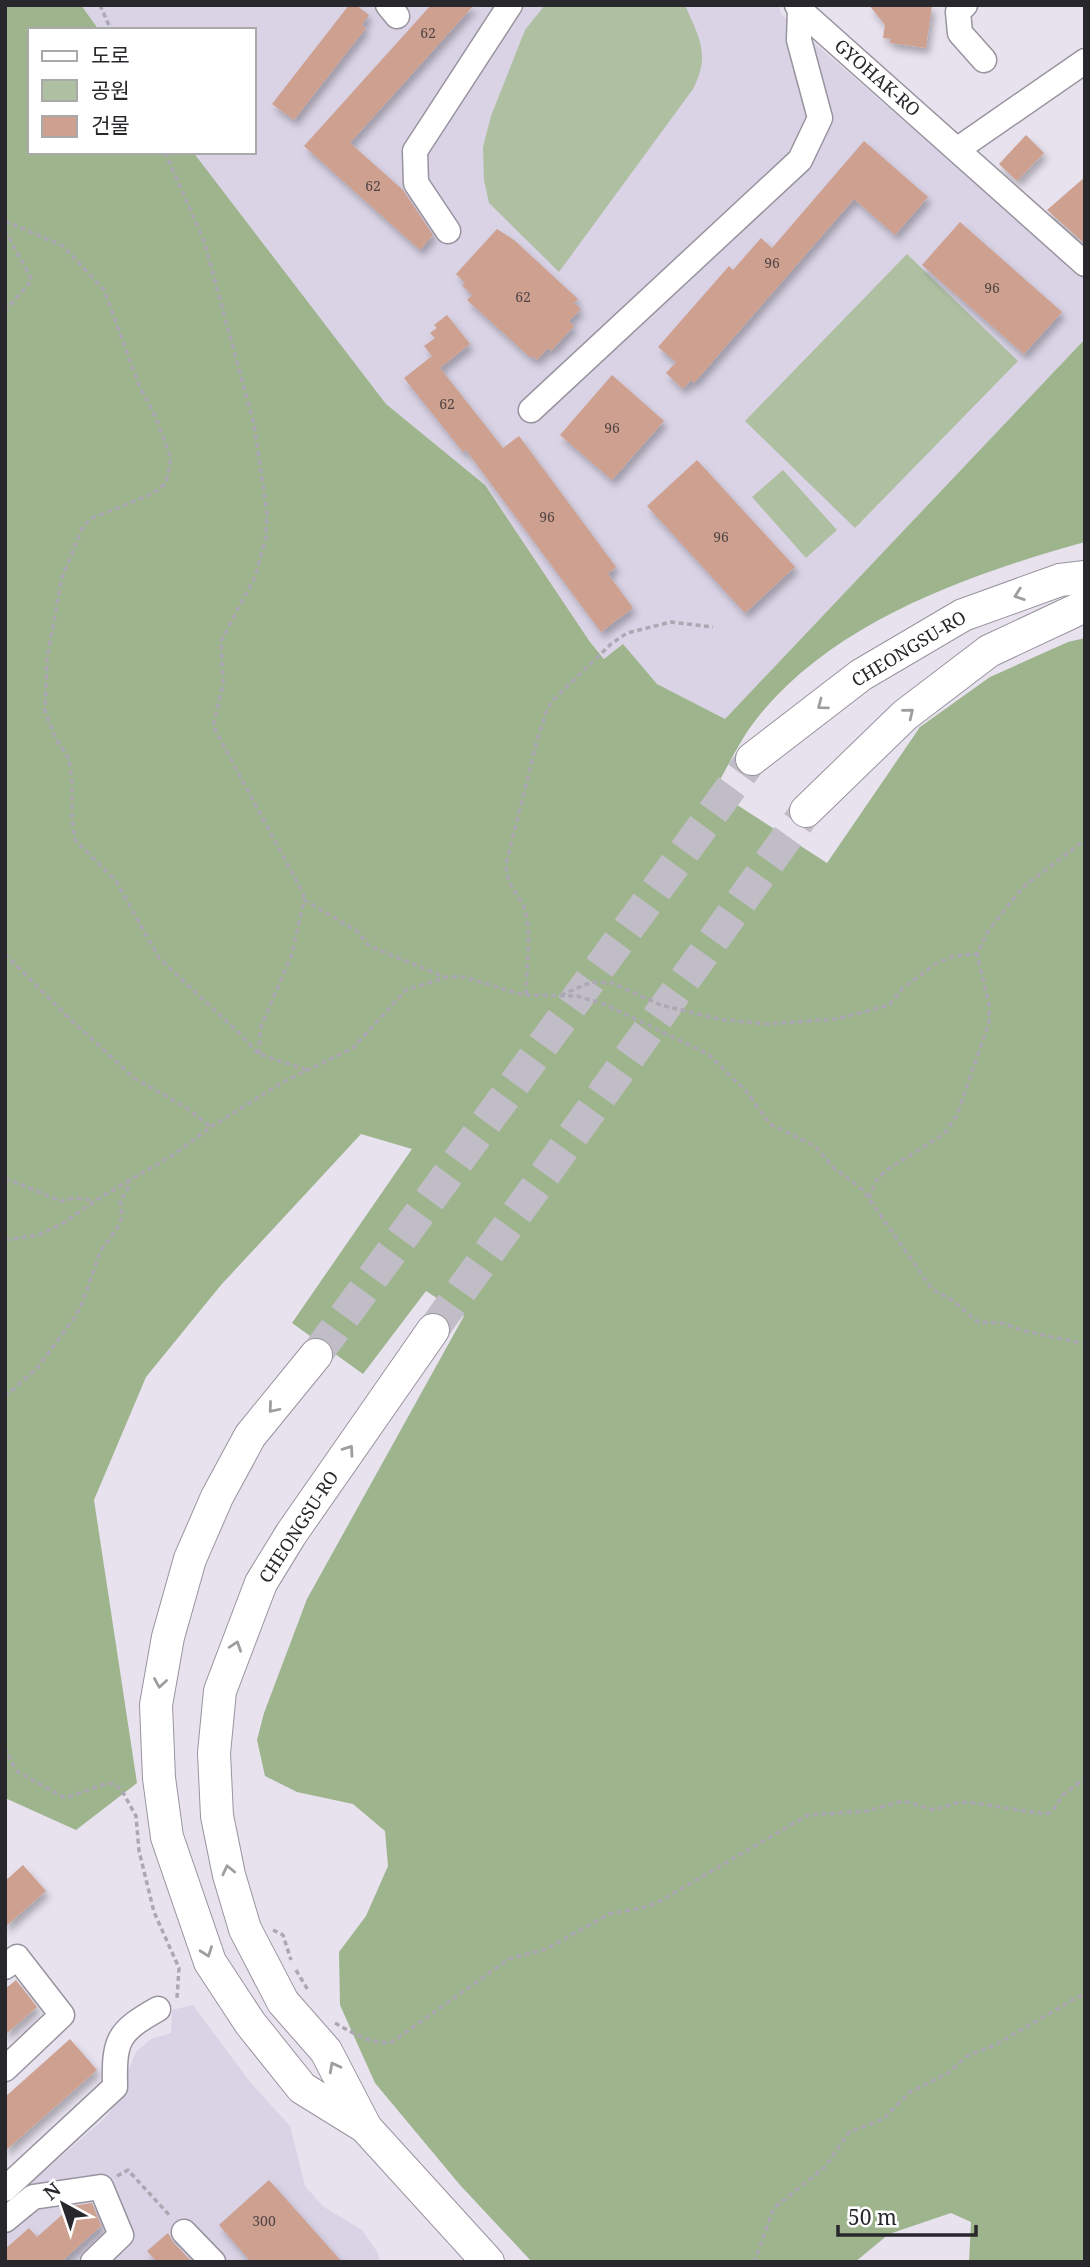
<svg xmlns="http://www.w3.org/2000/svg" width="1090" height="2267" viewBox="0 0 1090 2267" font-family="'Noto Serif','Noto Sans KR',serif">
  <style>
    .built { fill: #d9d3e5 }
    .green { fill: #afbfa2 }
    .forest { fill: #9eb48d }
    .building { fill: #cea090; filter: url(#shadow) }
    .lines { fill: none; stroke-linecap: round; stroke-linejoin: round }
    .major-tunnel { stroke: #c1bdc7; stroke-width: 32; stroke-dasharray: 32 16; stroke-linecap: butt }
    .minor-casing { stroke: #98949f; stroke-width: 27 }
    .major-casing { stroke: #98949f; stroke-width: 34 }
    .path { stroke: #aca8b2; stroke-width: 3.5; stroke-dasharray: 5 3.5; stroke-linecap: butt }
    .minor { stroke: #fff; stroke-width: 24 }
    .major { stroke: #fff; stroke-width: 32 }
    .oneway { stroke: #9e9ea0 }
    .labels { text-anchor: middle; stroke-width: 6; stroke-linejoin: round; paint-order: stroke }
    .number-label { font-size: 14px; fill: #524544 }
    .street-label { font-size: 18px; fill: #28272b; stroke: #fff }
  </style>
  <defs>
    <filter id="shadow"><feDropShadow dx="3.5" dy="6" stdDeviation="3.5" flood-color="#0004"/></filter>
  </defs>
  <rect width="100%" height="100%" fill="#e7e2ee"/>
  <g class="built">
    <path d="M81 5H779L781 14 1085 279V339L725 719 657 684 623 644 605 659 590 642 485 485 386 404 193 152H254V30H99Z"/>
    <path d="M193 2005 250 2082 290 2126 305 2186 324 2207 362 2230 378 2253 380 2262H5V2206L106 2117 123 2095 127 2073 136 2052 151 2039 171 2033 172 2010Z"/>
  </g>
  <g class="green">
    <path d="M545 5H685C699 38 711 54 693 89L559 272 489 203 484 180 483 147 491 116 525 30Z"/>
    <path d="M907 254 1018 361 855 528 745 421Z"/>
    <path d="M783 470 837 530 806 558 752 497Z"/>
  </g>
  <path class="forest" d="M5 5H81L99 30H30V152H193L386 404 485 485 590 642 604 659 623 644 657 684 725 719 1085 339V542C970 574 835 621 758 717 740 739 728 767 714 790L827 863 920 727 990 677 1068 642 1085 638V2262H969L971 2222 951 2213 889 2234 855 2262H532L460 2185 375 2083 340 2005 339 1952 366 1916 388 1866 385 1831 353 1804 297 1792 265 1776 257 1740 264 1713 307 1599 464 1316 426 1291 363 1374 292 1323 412 1149 361 1134 221 1285 146 1377 94 1500 137 1783 76 1830 5 1798Z"/>
  <g class="building">
    <path d="M349 5H356L369 15 362 25 366 28 294 120 272 104Z"/>
    <path d="M431 5H474L350 143 403 190 433 235 420 250 304 146Z"/>
    <path d="M869 5H932L926 48 890 43 891 39 883 38 885 25Z"/>
    <path d="M1026 135 1044 153 1017 181 999 164Z"/>
    <path d="M864 141 928 197 895 235 854 199 694 383 691 380 683 389 666 373 676 362 658 347 729 266 733 270 761 238 772 248Z"/>
    <path d="M1085 177V244L1047 210Z"/>
    <path d="M960 222 1062 312 1024 354 922 265Z"/>
    <path d="M497 229 514 240 578 299 574 303 581 309 569 321 574 326 551 351 548 348 537 360 532 356 531 358 467 300 472 295 462 285 465 283 456 274Z"/>
    <path d="M447 315 470 344 440 368 503 448 519 436 616 567 608 574 633 608 601 632 466 450 463 452 404 378 432 356 424 346 435 338 430 333 437 328 434 325Z"/>
    <path d="M612 375 664 421 612 480 560 435Z"/>
    <path d="M697 460 795 567 745 613 647 506Z"/>
    <path d="M23 1865 46 1891 5 1927V1881Z"/>
    <path d="M16 1980 37 2007 5 2035V1989Z"/>
    <path d="M70 2039 97 2070 5 2151V2097Z"/>
    <path d="M269 2180 342 2262H251L219 2225Z"/>
    <path d="M92 2203 101 2226 61 2262H5V2249L29 2228 37 2237 72 2206Z"/>
    <path d="M168 2233 173 2242 192 2262H157L147 2251Z"/>
  </g>
  <g class="lines">
    <g class="major-tunnel">
      <path d="M433 1330 806 811"/>
      <path d="M316 1355 752 759"/>
    </g>
    <defs>
      <g id="minor">
        <path d="M388 5 397 16"/>
        <path d="M797 5 800 10 1085 264"/>
        <path d="M965 5 958 12 960 33 984 60"/>
        <path d="M958 149 1085 61"/>
        <path d="M448 231 416 183 415 151 510 5"/>
        <path d="M531 410 800 160 820 118 799 40 800 10"/>
        <path d="M5 1967 17 1957 62 2015 5 2069"/>
        <path d="M5 2189 115 2087C114 2040 117 2032 158 2009"/>
        <path d="M5 2220 33 2197 101 2187 121 2235 93 2262"/>
        <path d="M184 2232 213 2262"/>
      </g>
      <g id="major">
        <path d="M752 759 861 675 963 615 1060 580 1085 577"/>
        <path d="M806 811 905 715 989 651 1085 606"/>
        <path d="M433 1330 291 1534 261 1583 220 1691 214 1753 217 1816 229 1875 245 1929 283 2002 326 2051 366 2128 488 2262"/>
        <path d="M316 1355 250 1436 217 1497 190 1559 168 1637 156 1705 159 1778 167 1837 210 1962 250 2023 302 2088 365 2127"/>
      </g>
    </defs>
    <use href="#minor" class="minor-casing"/>
    <use href="#major" class="major-casing"/>
    <g class="path">
      <path d="M100 5 111 30"/>
      <path d="M165 152 204 241 254 424 267 513 266 537 255 577 221 641 223 685 213 726 303 893 304 900"/>
      <path d="M5 221 63 246 104 290 139 385 155 416 171 458 166 483 152 494 90 519 82 529 62 578 47 658 45 711 55 737 69 759 72 781V818L75 840 116 881 159 958 238 1032 259 1054 307 1070"/>
      <path d="M5 230 32 280 5 311"/>
      <path d="M5 954 68 1017 134 1078 185 1107 211 1127"/>
      <path d="M526 994C526 970 532 933 525 910 518 891 507 889 506 864L538 737 547 710 553 700 611 644 627 633 671 622 713 627"/>
      <path d="M561 995 592 982 612 983 661 1005 718 1019 766 1024 837 1019 889 1005 902 989 935 964 954 956 977 954"/>
      <path d="M259 1054 260 1029 292 954 304 900 357 931 369 946 445 977"/>
      <path d="M5 1178 61 1201 73 1198 94 1200"/>
      <path d="M869 1198 876 1181 885 1171 944 1134 957 1115 989 1023V1004L977 954 988 931 1023 887 1085 840"/>
      <path d="M5 1240 39 1235 65 1222 96 1200 173 1155 211 1127 283 1082 353 1048 406 990 447 977H464L523 995 577 996 604 1004 708 1054 746 1091 770 1124 815 1146 834 1168 863 1190 932 1289 952 1300 978 1322 1002 1323 1025 1331 1085 1344"/>
      <path d="M5 1397 38 1367 75 1317 83 1301 100 1252 117 1228 122 1217 120 1200 127 1191 130 1180"/>
      <path d="M5 1747 12 1763 18 1772 63 1797 72 1796 107 1783 114 1784 121 1789 136 1816 139 1851 154 1912 179 1968 177 1998"/>
      <path d="M273 1930 283 1935 291 1960"/>
      <path d="M296 1970 308 1990"/>
      <path d="M335 2023C353 2033 371 2045 392 2042L509 1959 546 1949 609 1914 646 1907 660 1901 808 1815 867 1811 903 1801 934 1810 956 1803 967 1802 1046 1814 1052 1812 1063 1795 1085 1778"/>
      <path d="M117 2176 128 2170 171 2217"/>
      <path d="M754 2262 774 2208 825 2167 849 2132 883 2119 910 2092 948 2073 967 2056 995 2045 1085 1993"/>
    </g>
    <use href="#minor" class="minor"/>
    <use href="#major" class="major"/>
  </g>
  <defs><path id="oneway-chevron" d="M-2-3.5L2.5 0L-2 3.5" fill="none" stroke-width="1.6" stroke-linecap="round" stroke-linejoin="round" transform="scale(1.75)"/></defs>
  <g class="oneway">
    <use href="#oneway-chevron" transform="translate(1019 595) rotate(161)"/>
    <use href="#oneway-chevron" transform="translate(822 705) rotate(143)"/>
    <use href="#oneway-chevron" transform="translate(909 713) rotate(-39)"/>
    <use href="#oneway-chevron" transform="translate(273 1408) rotate(130)"/>
    <use href="#oneway-chevron" transform="translate(349 1450) rotate(-55)"/>
    <use href="#oneway-chevron" transform="translate(236 1646) rotate(-71)"/>
    <use href="#oneway-chevron" transform="translate(160 1683) rotate(99)"/>
    <use href="#oneway-chevron" transform="translate(228 1870) rotate(-103)"/>
    <use href="#oneway-chevron" transform="translate(207 1952) rotate(70)"/>
    <use href="#oneway-chevron" transform="translate(334 2067) rotate(-118)"/>
  </g>
  <g class="labels">
    <g class="number-label">
      <text x="428" y="38">62</text>
      <text x="373" y="191">62</text>
      <text x="772" y="268">96</text>
      <text x="992" y="293">96</text>
      <text x="523" y="302">62</text>
      <text x="447" y="409">62</text>
      <text x="612" y="433">96</text>
      <text x="547" y="522">96</text>
      <text x="721" y="542">96</text>
      <text x="264" y="2226">300</text>
    </g>
    <g class="street-label">
      <text transform="translate(877 78) rotate(41)" y="6">GYOHAK-RO</text>
      <text transform="translate(909 649) rotate(-31)" y="6">CHEONGSU-RO</text>
      <text transform="translate(299 1527) rotate(-57)" y="6">CHEONGSU-RO</text>
    </g>
  </g>
  <rect width="1090" height="2267" fill="none" stroke="#28272b" stroke-width="14"/>
  <rect x="28" y="28" width="228" height="126" fill="#ffffff" stroke="#a9a9aa" stroke-width="2"/>
  <rect x="42" y="51" width="35" height="10" fill="#ffffff" stroke="#a9a9aa" stroke-width="2"/>
  <text x="91" y="63" font-size="21" fill="#28272b">도로</text>
  <rect x="42" y="80" width="35" height="21" fill="#afbfa2" stroke="#a9a9aa" stroke-width="2"/>
  <text x="91" y="98" font-size="21" fill="#28272b">공원</text>
  <rect x="42" y="116" width="35" height="21" fill="#cea090" stroke="#a9a9aa" stroke-width="2"/>
  <text x="91" y="133" font-size="21" fill="#28272b">건물</text>
  <g transform="translate(63 2204) rotate(320)" stroke="#ffffff" stroke-width="5" paint-order="stroke">
  <path d="M0-5L12 26L0 18L-12 26Z" fill="#28272b"/>
  <text y="-10" font-size="19" font-weight="bold" text-anchor="middle" fill="#28272b">N</text>
  </g>
  <path d="M838 2225v10h138v-10" fill="none" stroke="#28272b" stroke-width="3.5"/>
  <text x="848" y="2225" font-size="21" fill="#28272b" stroke="#ffffff" stroke-width="5" paint-order="stroke">50 m</text>
</svg>
